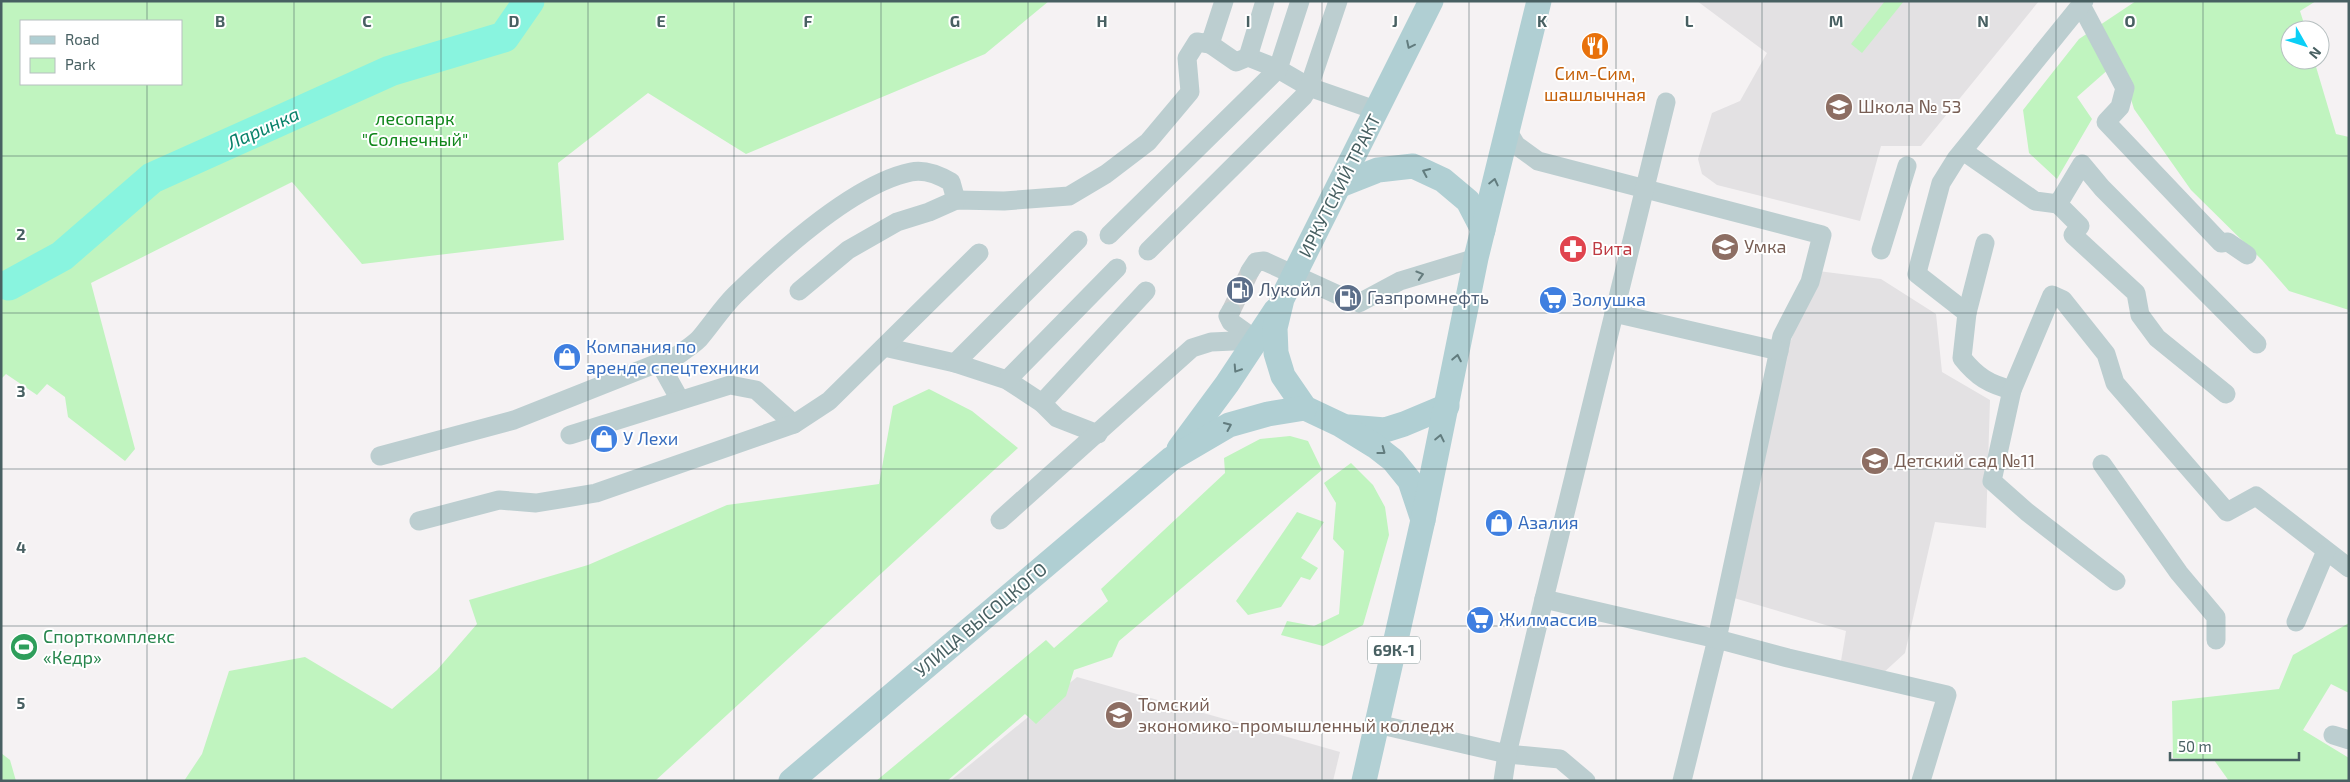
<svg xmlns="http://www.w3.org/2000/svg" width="2350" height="782" viewBox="0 0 2350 782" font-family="'Exo 2',sans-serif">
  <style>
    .education { fill: #e3e1e3 }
    .green { fill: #c0f4bf; fill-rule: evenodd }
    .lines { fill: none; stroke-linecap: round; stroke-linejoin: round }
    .river { stroke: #89f4df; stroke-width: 31 }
    .minor-tunnel { stroke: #cacecf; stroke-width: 19; stroke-dasharray: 19 9; stroke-linecap: butt }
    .minor { stroke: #bcced0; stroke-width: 19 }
    .major { stroke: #b0cfd3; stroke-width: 25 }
    .oneway { stroke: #627c7e }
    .oneway2 { stroke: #657c7e }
    .grid { fill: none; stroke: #486062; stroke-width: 1; stroke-opacity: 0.55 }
    .labels { text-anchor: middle; stroke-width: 4; stroke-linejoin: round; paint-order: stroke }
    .shield { fill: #fff; stroke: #7f9091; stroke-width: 1 }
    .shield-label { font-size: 16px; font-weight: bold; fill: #486062 }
    .food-label { font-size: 18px; fill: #c56008; stroke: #fff }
    .education-label { font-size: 18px; fill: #785e54; stroke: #fff; text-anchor: start }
    .park-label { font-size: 18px; fill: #10861b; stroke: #fff }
    .street-label { font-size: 18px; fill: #486062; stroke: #fff }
    .health-label { font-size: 18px; fill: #be3a42; stroke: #fff; text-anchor: start }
    .service-label { font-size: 18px; fill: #4e5e75; stroke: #fff; text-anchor: start }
    .shop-label { font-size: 18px; fill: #366cbe; stroke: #fff; text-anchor: start }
    .leisure-label { font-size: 18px; fill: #27864d; stroke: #fff; text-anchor: start }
    .water-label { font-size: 19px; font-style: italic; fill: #068169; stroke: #fff }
    .grid-label { font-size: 16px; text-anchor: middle; font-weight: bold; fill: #486062; stroke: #fff; stroke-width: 4; stroke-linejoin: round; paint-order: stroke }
  </style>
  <rect width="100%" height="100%" fill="#f5f2f3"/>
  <g class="education">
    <path d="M1697 1H2039L1921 146H1881L1860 221 1717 185 1702 174 1698 159 1712 113 1740 101 1767 53Z"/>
    <path d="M1818 271 1881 279 1936 314 1942 372 1990 400 1986 528 1935 522 1905 653 1882 674 1841 661 1846 631 1734 598 1784 358Z"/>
    <path d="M1077 677 1340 752 1333 781H950Z"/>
  </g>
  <g class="green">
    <path d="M1 1H1049L985 54 746 154 648 93 558 163 564 240 362 264 292 182 91 283 135 449 125 461 68 417 65 397 47 384 37 395 6 374 1 379ZM181 21V84H21V21Z"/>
    <path d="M1885 1H1904L1862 53 1851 44Z"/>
    <path d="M2136 1H2316L2300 11 2306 30H2290V60H2314L2336 134 2349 137V310L2289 291 2262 260 2191 190 2134 109 2119 60 2077 97 2092 119 2057 179 2029 153 2023 110 2079 39Z"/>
    <path d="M929 389 972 411 1018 448 655 781H184L202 754 229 671 305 657 392 709 437 670 477 624 469 600 588 565 727 505 879 484 893 406Z"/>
    <path d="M1290 436 1308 441 1322 470 1119 641 1112 657 1074 670 1066 696 1036 724 1025 714 947 781H876L1046 640 1054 648 1108 601 1101 589 1225 473 1224 458 1260 439Z"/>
    <path d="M1351 463 1373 485 1385 507 1389 535 1363 625 1323 646 1281 635 1287 621 1314 626 1339 614 1344 551 1333 539 1336 503 1324 483Z"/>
    <path d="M1297 512 1324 522 1301 558 1318 568 1310 580 1301 577 1281 607 1248 615 1236 601Z"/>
    <path d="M2349 623V693L2331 684 2303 730 2349 758V781H2229L2214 760 2173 758 2172 701 2279 689 2293 655Z"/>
    <path d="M1 753 10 760 16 781H1Z"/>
  </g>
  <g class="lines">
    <path class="river" d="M9 285 62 256 152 178 390 71 504 37 529 1"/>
    <g class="minor-tunnel">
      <path d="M1336 294 1359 303"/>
      <path d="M1231 311 1250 271"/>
    </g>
    <g class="minor">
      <path d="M2081 5 2125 88 2120 107 2106 122 2221 243 2228 242 2247 255"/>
      <path d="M1210 44 1236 62 1248 57 1278 69 1309 87 1378 111"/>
      <path d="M1248 57 1265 1"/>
      <path d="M1507 130 1516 145 1538 161 1822 235 1810 282 1782 336 1717 639 1682 781"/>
      <path d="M1963 151 2035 201 2058 204"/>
      <path d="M1109 235 1278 69 1300 1"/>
      <path d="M1881 250 1907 166"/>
      <path d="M1148 251 1303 97 1309 87 1338 1"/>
      <path d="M1250 271 1256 262 1264 261 1336 294"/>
      <path d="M799 291 848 250 897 222 929 212 956 200 1004 201 1069 196 1106 174 1148 142 1190 92 1187 58 1197 42 1210 44 1224 1"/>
      <path d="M1359 303 1400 281 1476 258"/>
      <path d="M1231 311 1228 316 1231 322 1256 340"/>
      <path d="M1614 313 1779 351"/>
      <path d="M1967 313 1985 243"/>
      <path d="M884 347 955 363 1007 380 1042 403 1057 418 1098 434"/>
      <path d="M659 362 680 400"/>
      <path d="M955 363 1078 240"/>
      <path d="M1007 380 1117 268"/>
      <path d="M2012 390C1989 384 1977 377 1962 358L1967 313 1917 274 1919 265 1941 183 1956 159 2084 1"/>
      <path d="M2226 394 2157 338 2140 315 2136 293 2073 235 2080 226 2058 204 2082 164 2102 188 2257 344"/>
      <path d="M1042 403 1146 291"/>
      <path d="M570 435 730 385 756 390 794 424"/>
      <path d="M380 456 514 420 678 355C685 350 693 345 699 339 711 325 722 308 735 295 778 253 853 184 911 172 925 169 939 175 951 182L956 200"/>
      <path d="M2102 464 2179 573 2216 617V640"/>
      <path d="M1000 520 1192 348 1211 342 1256 340"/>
      <path d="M419 521 499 500 536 503 596 493 794 424 829 401 979 253"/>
      <path d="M2116 581 2027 512 1992 481 2012 390 2052 295 2063 300 2106 354 2115 383 2227 512 2256 496 2349 568"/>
      <path d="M1544 599 1717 639 1788 658 1947 695 1921 781"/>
      <path d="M2296 622 2326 551"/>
      <path d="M1377 724 1507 754 1560 759 1586 781"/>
      <path d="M2333 735 2349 740"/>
      <path d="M1503 781 1507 754 1544 599 1666 102"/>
    </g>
    <g class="major">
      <path d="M1340 185 1378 170 1413 166 1443 180 1468 201 1483 230"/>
      <path d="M1349 427 1385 430 1404 424 1447 406"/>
      <path d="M1179 449 1227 384 1276 310"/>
      <path d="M1423 520 1410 481 1393 460 1375 446 1341 425 1305 408 1283 376 1276 353 1275 328 1282 299 1431 1"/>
      <path d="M791 781 1171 459 1229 425 1268 414 1305 408"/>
      <path d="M1364 781 1423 520 1476 258 1539 1"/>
    </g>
  </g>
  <defs><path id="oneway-chevron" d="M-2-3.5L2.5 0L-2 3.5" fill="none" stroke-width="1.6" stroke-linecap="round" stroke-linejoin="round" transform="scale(1.25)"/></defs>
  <g class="oneway">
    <use href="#oneway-chevron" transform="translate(1410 45) rotate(116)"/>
    <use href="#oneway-chevron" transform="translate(1426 172) rotate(-156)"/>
    <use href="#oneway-chevron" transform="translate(1494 182) rotate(-77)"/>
    <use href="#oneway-chevron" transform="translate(1457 358) rotate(-79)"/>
    <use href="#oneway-chevron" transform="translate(1237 369) rotate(123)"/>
    <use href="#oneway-chevron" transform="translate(1228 426) rotate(-24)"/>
    <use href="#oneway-chevron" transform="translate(1440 438) rotate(-78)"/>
    <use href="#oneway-chevron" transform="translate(1382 451) rotate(37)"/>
  </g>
  <use class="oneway2" href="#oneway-chevron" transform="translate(1420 275) rotate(-17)"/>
  <path class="grid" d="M147 1V21M294 1V781M441 1V781M588 1V781M734 1V781M881 1V781M1028 1V781M1175 1V781M1322 1V781M1469 1V781M1616 1V781M1762 1V781M1909 1V781M2056 1V781M2203 1V781M147 84V781M1 156H2349M1 313H2349M1 469H2349M1 626H2349"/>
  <defs>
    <symbol id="restaurant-disc" viewBox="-11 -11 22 22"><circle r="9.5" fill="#e8710a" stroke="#fff"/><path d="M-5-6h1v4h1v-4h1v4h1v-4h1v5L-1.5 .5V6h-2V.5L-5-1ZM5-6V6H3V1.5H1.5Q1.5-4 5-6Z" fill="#fff"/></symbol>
    <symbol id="school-disc" viewBox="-11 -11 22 22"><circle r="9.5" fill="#8d6e63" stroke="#fff"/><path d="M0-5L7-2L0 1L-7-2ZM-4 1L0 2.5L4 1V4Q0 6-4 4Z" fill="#fff"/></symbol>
    <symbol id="pharmacy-disc" viewBox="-11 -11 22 22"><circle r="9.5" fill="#e0444e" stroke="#fff"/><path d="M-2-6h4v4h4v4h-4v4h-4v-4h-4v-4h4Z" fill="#fff"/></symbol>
    <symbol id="fuel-disc" viewBox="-11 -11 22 22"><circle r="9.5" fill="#5c6f8a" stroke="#fff"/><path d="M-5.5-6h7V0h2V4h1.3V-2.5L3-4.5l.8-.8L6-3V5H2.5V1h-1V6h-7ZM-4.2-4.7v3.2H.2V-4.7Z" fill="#fff"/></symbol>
    <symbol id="supermarket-disc" viewBox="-11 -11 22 22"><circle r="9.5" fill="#3f7fe0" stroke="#fff"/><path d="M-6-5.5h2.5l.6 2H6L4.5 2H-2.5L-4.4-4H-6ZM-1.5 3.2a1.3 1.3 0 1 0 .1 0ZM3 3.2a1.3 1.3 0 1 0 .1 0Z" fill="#fff"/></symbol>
    <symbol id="shop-disc" viewBox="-11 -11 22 22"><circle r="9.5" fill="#3f7fe0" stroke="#fff"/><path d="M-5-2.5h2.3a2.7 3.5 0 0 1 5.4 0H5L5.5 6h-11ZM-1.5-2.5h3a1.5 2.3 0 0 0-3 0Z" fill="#fff"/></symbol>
    <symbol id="stadium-disc" viewBox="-11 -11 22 22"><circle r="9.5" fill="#2e9e5b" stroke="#fff"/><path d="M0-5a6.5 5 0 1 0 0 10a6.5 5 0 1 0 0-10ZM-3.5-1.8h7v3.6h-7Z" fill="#fff"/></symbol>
    <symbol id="university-disc" viewBox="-11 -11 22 22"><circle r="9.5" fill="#8d6e63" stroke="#fff"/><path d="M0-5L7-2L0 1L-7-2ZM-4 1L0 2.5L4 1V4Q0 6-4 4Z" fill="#fff"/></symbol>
  </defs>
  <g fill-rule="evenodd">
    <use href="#restaurant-disc" x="1579" y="30" width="32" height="32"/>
    <use href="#school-disc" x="1823" y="91" width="32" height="32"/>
    <use href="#school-disc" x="1709" y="231" width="32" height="32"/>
    <use href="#pharmacy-disc" x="1557" y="233" width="32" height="32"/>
    <use href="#fuel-disc" x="1224" y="274" width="32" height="32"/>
    <use href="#fuel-disc" x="1332" y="282" width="32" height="32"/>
    <use href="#supermarket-disc" x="1537" y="284" width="32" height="32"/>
    <use href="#shop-disc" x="551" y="341" width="32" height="32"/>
    <use href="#shop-disc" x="588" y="423" width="32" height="32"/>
    <use href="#school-disc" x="1859" y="445" width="32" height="32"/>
    <use href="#shop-disc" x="1483" y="507" width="32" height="32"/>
    <use href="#supermarket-disc" x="1464" y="604" width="32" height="32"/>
    <use href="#stadium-disc" x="8" y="631" width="32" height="32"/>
    <use href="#university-disc" x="1103" y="699" width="32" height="32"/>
  </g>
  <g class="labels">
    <rect class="shield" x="1368" y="636.5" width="52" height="27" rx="4"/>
    <g class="shield-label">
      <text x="1394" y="656">69К-1</text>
    </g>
    <g class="food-label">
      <text x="1595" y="80">Сим-Сим,<tspan x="1595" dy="21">шашлычная</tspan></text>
    </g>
    <g class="education-label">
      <text x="1858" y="113">Школа № 53</text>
      <text x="1744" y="253">Умка</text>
      <text x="1894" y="467">Детский сад №11</text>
      <text x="1138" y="711">Томский<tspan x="1138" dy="21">экономико-промышленный колледж</tspan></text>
    </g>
    <g class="park-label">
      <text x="415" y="125">лесопарк<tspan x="415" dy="21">"Солнечный"</tspan></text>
    </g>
    <g class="street-label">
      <text transform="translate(1340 186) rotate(-63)" y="6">ИРКУТСКИЙ ТРАКТ</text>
      <text transform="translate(981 620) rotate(-40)" y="6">УЛИЦА ВЫСОЦКОГО</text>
    </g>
    <g class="health-label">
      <text x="1592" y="255">Вита</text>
    </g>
    <g class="service-label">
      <text x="1259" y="296">Лукойл</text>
      <text x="1367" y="304">Газпромнефть</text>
    </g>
    <g class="shop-label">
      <text x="1572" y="306">Золушка</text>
      <text x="586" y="353">Компания по<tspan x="586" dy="21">аренде спецтехники</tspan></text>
      <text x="623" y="445">У Лехи</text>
      <text x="1518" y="529">Азалия</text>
      <text x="1499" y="626">Жилмассив</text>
    </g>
    <g class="leisure-label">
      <text x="43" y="643">Спорткомплекс<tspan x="43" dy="21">«Кедр»</tspan></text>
    </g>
    <g class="water-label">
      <text transform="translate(263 128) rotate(-24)" y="7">Ларинка</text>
    </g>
  </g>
  <g class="grid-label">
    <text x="220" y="27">B</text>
    <text x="367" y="27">C</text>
    <text x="514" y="27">D</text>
    <text x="661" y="27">E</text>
    <text x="808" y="27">F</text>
    <text x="955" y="27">G</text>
    <text x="1102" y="27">H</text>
    <text x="1248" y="27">I</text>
    <text x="1395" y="27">J</text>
    <text x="1542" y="27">K</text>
    <text x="1689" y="27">L</text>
    <text x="1836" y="27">M</text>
    <text x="1983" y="27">N</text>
    <text x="2130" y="27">O</text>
    <text x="21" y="240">2</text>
    <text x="21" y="397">3</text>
    <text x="21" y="553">4</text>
    <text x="21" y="709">5</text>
  </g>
  <rect width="2350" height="782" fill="none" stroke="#486062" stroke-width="5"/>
  <rect x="20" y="20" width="162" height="65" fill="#ffffff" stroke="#b6bfc0"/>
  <rect x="30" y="36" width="25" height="8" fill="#b0cfd3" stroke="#b6bfc0"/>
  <text x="65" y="45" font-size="15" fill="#486062">Road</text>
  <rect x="30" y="58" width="25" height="15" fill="#c0f4bf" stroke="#b6bfc0"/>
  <text x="65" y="70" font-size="15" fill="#486062">Park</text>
  <g transform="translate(2305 45) rotate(129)"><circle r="24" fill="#ffffff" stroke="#b6bfc0"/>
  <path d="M0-4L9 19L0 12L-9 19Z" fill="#0bcff6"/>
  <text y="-8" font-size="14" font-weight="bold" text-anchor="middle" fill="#486062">N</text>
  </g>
  <path d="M2170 752v8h129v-8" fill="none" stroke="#486062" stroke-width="2.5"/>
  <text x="2178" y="752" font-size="15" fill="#486062" stroke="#ffffff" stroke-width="4" paint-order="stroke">50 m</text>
</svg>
